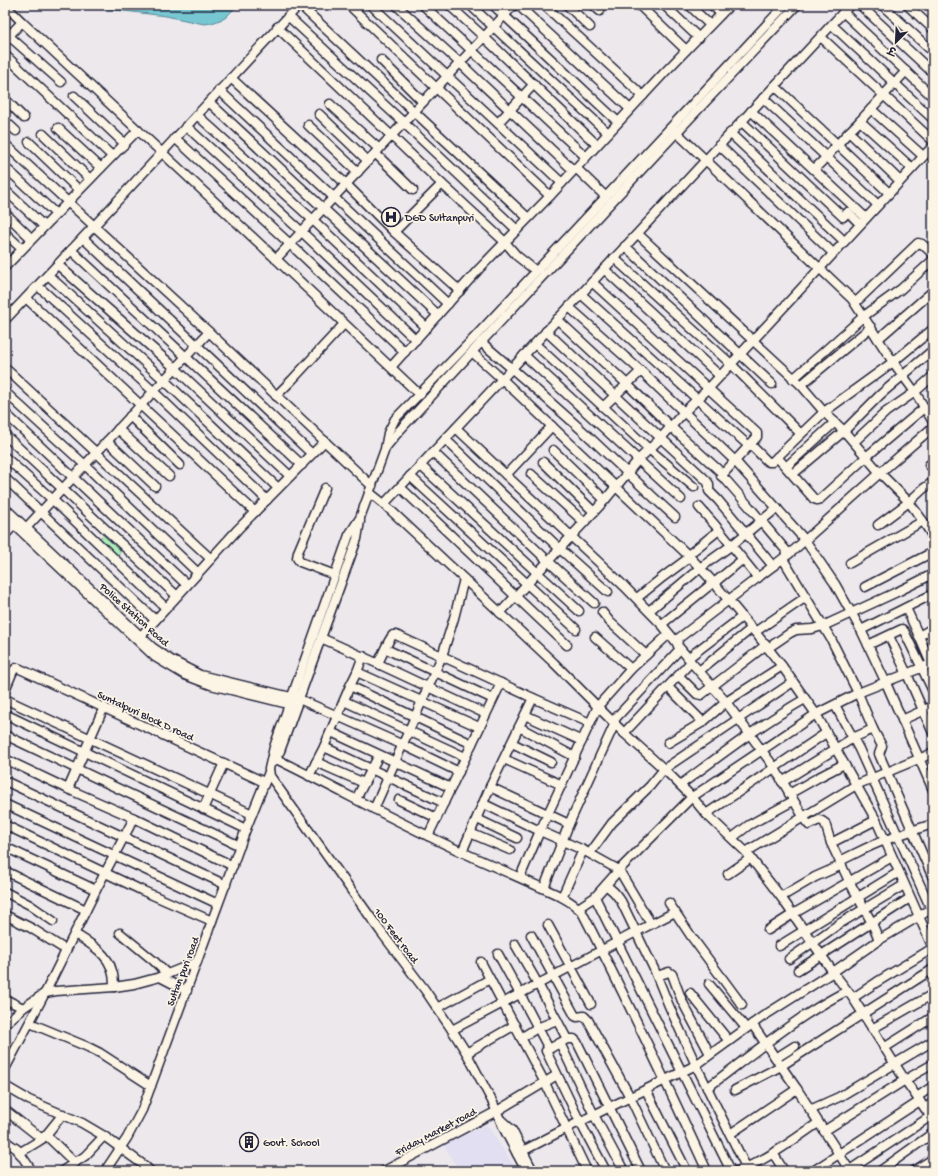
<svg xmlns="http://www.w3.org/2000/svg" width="938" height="1176" viewBox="0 0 938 1176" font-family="'Gochi Hand','Playpen Sans Deva',sans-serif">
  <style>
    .built { fill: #e1dff1 }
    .green { fill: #abeeb7; stroke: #668879 }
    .water { fill: #77c7d3; stroke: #558596 }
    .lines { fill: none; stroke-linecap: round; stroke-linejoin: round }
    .minor-casing { stroke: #22223b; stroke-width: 11 }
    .minor { stroke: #fcf5e5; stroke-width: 8 }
    .labels { text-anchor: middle; stroke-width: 3.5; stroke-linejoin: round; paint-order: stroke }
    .poi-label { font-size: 11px; fill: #22223b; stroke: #fcf5e5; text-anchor: start }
    .street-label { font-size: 11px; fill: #22223b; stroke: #fcf5e5 }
  </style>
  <rect width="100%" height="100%" fill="#ece8ec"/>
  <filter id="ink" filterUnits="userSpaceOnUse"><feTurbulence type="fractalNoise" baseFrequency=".025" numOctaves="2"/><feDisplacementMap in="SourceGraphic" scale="8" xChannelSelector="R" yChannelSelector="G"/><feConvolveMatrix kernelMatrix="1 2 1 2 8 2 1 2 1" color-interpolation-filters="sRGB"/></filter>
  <g filter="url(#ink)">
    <path class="built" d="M487 1125 517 1171H460L443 1144Z"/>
    <path class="green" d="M103 535 121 551 115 559 101 541 100 538Z"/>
    <path class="water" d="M74 5H238L225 18 212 23 204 24 166 16Z"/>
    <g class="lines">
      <defs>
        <g id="minor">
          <path d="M5 5 22 22"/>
          <path d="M300 5 528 218"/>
          <path d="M349 5 550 196"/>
          <path d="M371 5 562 183"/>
          <path d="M396 5 460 63 573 170"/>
          <path d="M423 5 586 157"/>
          <path d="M449 5 484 37 597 145"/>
          <path d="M470 5 608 133"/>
          <path d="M493 5 618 122"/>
          <path d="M518 5 630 109"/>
          <path d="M544 5 643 96"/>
          <path d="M567 5 590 27"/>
          <path d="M593 5 600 11"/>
          <path d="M639 5 686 50"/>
          <path d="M664 5 699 38"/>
          <path d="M689 5 710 25"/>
          <path d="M712 5 721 14"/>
          <path d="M860 5 933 73"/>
          <path d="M882 5 933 52"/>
          <path d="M907 5 933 29"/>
          <path d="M843 12 933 97"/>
          <path d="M288 16 404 123 517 230"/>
          <path d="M832 25 933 119"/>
          <path d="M277 27 442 184 505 242 517 256 536 271"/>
          <path d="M9 36 61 82"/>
          <path d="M821 37 933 141"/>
          <path d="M5 40 22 22 276 259 420 395"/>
          <path d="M5 55 112 156"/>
          <path d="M381 60 423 102"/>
          <path d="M231 78 346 184 394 232 460 291"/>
          <path d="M775 86 889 193"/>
          <path d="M219 90 448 304"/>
          <path d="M74 96 125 144"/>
          <path d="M763 98 878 205"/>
          <path d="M5 99 24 118"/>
          <path d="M209 102 438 315"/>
          <path d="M330 104 379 149"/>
          <path d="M871 109 906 71"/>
          <path d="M751 111 866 218"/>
          <path d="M319 114 368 161"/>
          <path d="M197 115 313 220 427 328"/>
          <path d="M5 121 16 131"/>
          <path d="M741 121 843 217 848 212 860 224"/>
          <path d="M860 121 871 109 923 156"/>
          <path d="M498 123 534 84"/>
          <path d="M308 125 358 172"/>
          <path d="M186 126 302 232 416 340"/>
          <path d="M58 128 101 168"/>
          <path d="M674 130 852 299 893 362 915 392 933 422"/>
          <path d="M849 132 860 121 912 168"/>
          <path d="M730 133 844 241"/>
          <path d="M43 134 90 179"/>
          <path d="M175 138 290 244 405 352"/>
          <path d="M29 142 79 190"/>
          <path d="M5 144 209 332 372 486"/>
          <path d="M719 145 833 253"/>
          <path d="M375 153 413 190"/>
          <path d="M576 168 606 197"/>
          <path d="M814 169C827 158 837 144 849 132L900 181"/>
          <path d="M8 170 56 214"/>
          <path d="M5 190 44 226"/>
          <path d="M5 213 32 239"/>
          <path d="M394 232 442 184"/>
          <path d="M5 233 22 249"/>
          <path d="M638 234 801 385 824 412 844 431 880 473 909 502 923 521 933 537"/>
          <path d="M83 238 312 454"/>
          <path d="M625 246 772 384"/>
          <path d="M71 250 302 465"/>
          <path d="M614 258 731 364 801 434"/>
          <path d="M276 259 514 5"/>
          <path d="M58 265 175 368 290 476"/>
          <path d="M5 267 138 130"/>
          <path d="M604 269 720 376"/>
          <path d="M48 275 164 380 278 488"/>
          <path d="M592 282 757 433V437L723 474"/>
          <path d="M38 286 153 391 267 500"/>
          <path d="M581 294 749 446"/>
          <path d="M26 298 255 512"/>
          <path d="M855 303 918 243 922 244 933 254"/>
          <path d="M569 307 641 371 735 461 805 540 835 584 861 630 886 683 933 790"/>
          <path d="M557 319 628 385 671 427 723 474 721 476 726 480 747 504 789 554"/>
          <path d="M5 320 94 226 299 5"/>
          <path d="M546 331 706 480 709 484V491L718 500 773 566"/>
          <path d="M878 339 933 291"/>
          <path d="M481 342C516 372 551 402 585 433 615 461 644 489 675 517"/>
          <path d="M535 344 649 449 694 487"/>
          <path d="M472 352 502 379 690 557 715 584 755 632 782 666 816 714 876 820 933 948"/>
          <path d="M524 355 681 499"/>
          <path d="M391 367 479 269 550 196 665 72 730 5"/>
          <path d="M5 368 211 559"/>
          <path d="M793 379 864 316 901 289 933 260"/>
          <path d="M801 385 871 327"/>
          <path d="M5 392 85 465 198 573"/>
          <path d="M276 396 292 380 344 324"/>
          <path d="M603 407 641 371"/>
          <path d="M5 413 187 585"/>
          <path d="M130 416 180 465"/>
          <path d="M456 428 624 586 663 626 677 643 678 646 690 660V663L624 733"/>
          <path d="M118 429 169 476"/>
          <path d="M5 435 177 596"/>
          <path d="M445 439 560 549 608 592"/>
          <path d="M107 441 155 486"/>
          <path d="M854 442 886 412 915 392 933 376"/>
          <path d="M750 444 767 461 769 462H772L824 412 893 362 933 329"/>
          <path d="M386 447 399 431 472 352 658 152 797 5"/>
          <path d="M553 450 605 500"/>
          <path d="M433 452 548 561 594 603"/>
          <path d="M5 457 53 500 166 608"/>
          <path d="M777 457 814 499 817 500 820 499 866 457 924 408"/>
          <path d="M543 462 594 512"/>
          <path d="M420 465 579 611"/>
          <path d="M929 465 933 462"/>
          <path d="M786 467 835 422"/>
          <path d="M531 474 584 522"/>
          <path d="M793 474 844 431 881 394 933 350"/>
          <path d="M506 475 552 426"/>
          <path d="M410 476 576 629"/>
          <path d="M5 478 155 620"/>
          <path d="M400 487 567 645"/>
          <path d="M325 488 298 552 297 558 300 562 335 575"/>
          <path d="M369 492 384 504 554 663 624 733 664 769 692 797 706 814 746 852 781 897 833 972 853 998 905 1080 933 1120"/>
          <path d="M384 504 502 379 850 5"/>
          <path d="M699 507 715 525 758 578"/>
          <path d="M5 508 152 647 171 660 200 675 299 699 403 745 459 772"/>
          <path d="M5 516 155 657 185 675 211 685 296 706"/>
          <path d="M878 525 909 502 923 489 933 482"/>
          <path d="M26 528 209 332"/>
          <path d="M5 535 14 525"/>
          <path d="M688 555 719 530"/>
          <path d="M783 559 831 639 858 693 873 729 882 746 879 754 933 878"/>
          <path d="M850 563 923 521"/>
          <path d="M714 583 743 559"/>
          <path d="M865 587 933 552"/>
          <path d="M637 598 663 577 690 557"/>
          <path d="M906 608 919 636"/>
          <path d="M649 611 700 568 732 545 777 508"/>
          <path d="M602 612 610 622 646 655"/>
          <path d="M500 613 605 500 638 460 661 438 683 413 709 388 933 146"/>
          <path d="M662 624 714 582"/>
          <path d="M861 630 933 594"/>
          <path d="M755 632 806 597"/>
          <path d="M141 636 238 529 325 441"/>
          <path d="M889 636 907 674 933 733"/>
          <path d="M595 637 631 669"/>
          <path d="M321 638C376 662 431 689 486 714"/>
          <path d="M677 643 679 638 794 550 880 473 933 427"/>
          <path d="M868 645 902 629 904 631 933 691"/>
          <path d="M768 648 790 633 796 630 812 629 823 626 899 591 933 574"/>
          <path d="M386 649 493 699"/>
          <path d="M688 658 742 617"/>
          <path d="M691 662 726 702 774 767 807 823 809 825 819 820 822 821 825 823 831 843 849 881 872 923 879 940"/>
          <path d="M378 663C382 656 388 640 393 635H396L533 698 590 723"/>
          <path d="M699 671 752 628"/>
          <path d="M357 672 479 727"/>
          <path d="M679 676 697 694 701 695 766 645"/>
          <path d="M350 686 472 744"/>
          <path d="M668 687 703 722"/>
          <path d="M5 690 13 671 16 668H18L264 782"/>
          <path d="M5 699 252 814"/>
          <path d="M344 701 465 757"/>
          <path d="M835 705 859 749 931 909"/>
          <path d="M5 714 246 829"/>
          <path d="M525 715 582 741"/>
          <path d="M902 720 933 706"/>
          <path d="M613 721 680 649"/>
          <path d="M519 727 575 757"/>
          <path d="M331 732 451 788"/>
          <path d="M5 735 240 846"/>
          <path d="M512 743 551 762"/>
          <path d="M668 743 703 722 726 702 782 666"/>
          <path d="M324 747 444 803"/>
          <path d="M272 757C336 788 398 823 462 852 488 864 514 875 540 887 554 893 571 900 582 912 626 997 667 1084 707 1171"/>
          <path d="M5 759 68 789 134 818 233 866"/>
          <path d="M504 759 562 785"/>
          <path d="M273 762 280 751 357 539 360 521"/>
          <path d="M316 762 364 783"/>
          <path d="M309 776 324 747 350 686 357 672 363 656"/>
          <path d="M5 781 226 885"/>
          <path d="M782 782 853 738 873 729"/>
          <path d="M680 785C721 755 761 724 805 699"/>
          <path d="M490 787 569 824"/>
          <path d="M68 789 104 707"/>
          <path d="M789 794 819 777 844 764"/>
          <path d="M356 799 379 755"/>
          <path d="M399 800 437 818"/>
          <path d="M5 804 218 904"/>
          <path d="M484 804 540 831 583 850 619 870 651 924"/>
          <path d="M203 809 224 763"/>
          <path d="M374 809 442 656 454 618 464 579"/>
          <path d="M706 814 826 733"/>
          <path d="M477 819 517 838"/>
          <path d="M5 825 141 890 212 921"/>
          <path d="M470 833 510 850"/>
          <path d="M428 836 501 683"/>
          <path d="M732 838 749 825 793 801"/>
          <path d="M831 843 876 820"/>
          <path d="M5 847 96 890"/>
          <path d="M462 852 490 787 533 698"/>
          <path d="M746 852 856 785 933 753"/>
          <path d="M590 853 612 823 650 786 664 769 793 682"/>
          <path d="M840 861C855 854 870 845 886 840 901 834 917 829 933 824"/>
          <path d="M5 871 86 910"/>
          <path d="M728 874 751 858"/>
          <path d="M520 877 540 831 598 706 631 669 669 634"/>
          <path d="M606 885 614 892 621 901 636 932 654 969 669 1006 696 1065 748 1171"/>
          <path d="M544 888 569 824 615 723"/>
          <path d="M5 892 30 905 53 921"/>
          <path d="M562 897 583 850"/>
          <path d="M595 897 731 1171"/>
          <path d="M781 897 815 877 842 865"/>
          <path d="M669 903 691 936 742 1005"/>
          <path d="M578 908 595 897 619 870 692 797 816 714 858 693 931 664 919 636 933 628"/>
          <path d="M5 915 31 928 66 950"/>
          <path d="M548 925 591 1004"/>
          <path d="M768 930 793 914 892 857"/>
          <path d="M120 933 154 961 167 974"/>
          <path d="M75 934C89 943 108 953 112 971 114 976 114 982 114 987"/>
          <path d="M531 935 575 1016 577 1017 584 1016 588 1020 630 1097 665 1171"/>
          <path d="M515 944 538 984 567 1039"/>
          <path d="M779 946 899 872"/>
          <path d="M498 954 520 994 549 1049"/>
          <path d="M789 959 839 924 904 885"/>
          <path d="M481 962 545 1083 587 1171"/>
          <path d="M798 970 910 898"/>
          <path d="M657 976 669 972 672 974 682 1001 710 1054"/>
          <path d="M160 977 187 991"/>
          <path d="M709 984 746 1028"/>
          <path d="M690 993 729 1041"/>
          <path d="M853 998 877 982 933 948"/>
          <path d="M5 999 23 1008"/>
          <path d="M437 1008 490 979"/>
          <path d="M30 1023 88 1047 100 1053 151 1086"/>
          <path d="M5 1024 23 1008 45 993 56 991 114 987 134 984 160 977 197 962"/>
          <path d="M752 1024 797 1089 850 1171"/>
          <path d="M872 1029 933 994"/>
          <path d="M452 1030 636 932 675 912"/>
          <path d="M521 1038 537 1028 557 1020"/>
          <path d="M560 1043 594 1115 624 1171"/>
          <path d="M884 1048 933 1017"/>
          <path d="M466 1052 470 1051 515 1025"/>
          <path d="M776 1058 795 1046"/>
          <path d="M5 1069 45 993 96 890 134 818"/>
          <path d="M5 1086 29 1100 82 1123 104 1136 145 1166 150 1171"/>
          <path d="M707 1088C739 1064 771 1038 804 1016 818 1007 832 998 847 991"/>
          <path d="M646 1090 687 1171"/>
          <path d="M735 1090 781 1066 933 969"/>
          <path d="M917 1097 933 1086"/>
          <path d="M925 1108 933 1103"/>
          <path d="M5 1110 42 1139"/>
          <path d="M810 1110 839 1097 933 1041"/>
          <path d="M501 1120 512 1130 533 1171"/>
          <path d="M824 1131 905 1080 933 1064"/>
          <path d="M730 1134 797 1089"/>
          <path d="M46 1135 75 1163"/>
          <path d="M5 1141 17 1149 32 1171"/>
          <path d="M19 1153 39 1141 46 1135 63 1114"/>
          <path d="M773 1153 784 1171"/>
          <path d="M517 1154 567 1128 696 1065 762 1017 833 972 879 940 933 908"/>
          <path d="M62 1171 85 1156 104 1136"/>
          <path d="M105 1171 127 1138 142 1110 246 829 269 772"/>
          <path d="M384 1171 497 1111 557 1075"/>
          <path d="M526 1171 504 1129 493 1103 466 1052 452 1030 425 990 381 932 270 776 269 769 274 747 349 535 360 518 385 449 388 433 395 419 473 339 785 5"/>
          <path d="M606 1171 580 1122 547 1053 546 1051 549 1049 567 1039H574L577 1042 641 1171"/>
          <path d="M738 1171C767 1160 793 1140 818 1123"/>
          <path d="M813 1171 920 1101"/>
          <path d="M848 1171 931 1116"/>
          <path d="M880 1171 933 1133"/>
          <path d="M914 1171 933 1159"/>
        </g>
      </defs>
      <use href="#minor" class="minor-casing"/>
      <use href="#minor" class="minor"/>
    </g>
  </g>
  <defs>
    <symbol id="hospital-ring" viewBox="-11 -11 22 22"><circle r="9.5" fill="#fcf5e5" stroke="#22223b" stroke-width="1.5"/><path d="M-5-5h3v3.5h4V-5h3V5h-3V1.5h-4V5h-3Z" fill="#22223b"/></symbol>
    <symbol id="building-ring" viewBox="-11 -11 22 22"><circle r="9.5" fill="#fcf5e5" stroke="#22223b" stroke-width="1.5"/><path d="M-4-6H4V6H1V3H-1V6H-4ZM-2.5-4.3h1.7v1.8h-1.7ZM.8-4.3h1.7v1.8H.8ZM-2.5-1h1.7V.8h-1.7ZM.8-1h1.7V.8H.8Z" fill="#22223b"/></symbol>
  </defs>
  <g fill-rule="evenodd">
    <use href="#hospital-ring" x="380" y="206" width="22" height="22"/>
    <use href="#building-ring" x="238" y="1131" width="22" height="22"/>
  </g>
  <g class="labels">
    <g class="poi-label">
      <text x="405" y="221">DGD Sultanpuri</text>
      <text x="263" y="1146">Govt. School</text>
    </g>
    <g class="street-label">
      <text transform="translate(135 614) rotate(42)" y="4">Police Station Road</text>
      <text transform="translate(146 715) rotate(25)" y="4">Suntalpuri Block D road</text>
      <text transform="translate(397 935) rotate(53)" y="4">100 Feet road</text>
      <text transform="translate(182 971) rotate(-69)" y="4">Sultan puri road</text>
      <text transform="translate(435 1131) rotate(-28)" y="4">Friday Market road</text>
    </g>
  </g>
  <rect width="938" height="1176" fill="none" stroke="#fcf5e5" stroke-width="20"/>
  <rect x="10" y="10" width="918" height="1156" fill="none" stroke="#22223b" stroke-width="1.5" filter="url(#ink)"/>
  <g transform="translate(896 42) rotate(204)" stroke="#fcf5e5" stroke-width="3" paint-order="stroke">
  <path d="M0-3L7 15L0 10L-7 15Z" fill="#22223b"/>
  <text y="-6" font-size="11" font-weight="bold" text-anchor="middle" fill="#22223b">उ</text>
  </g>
</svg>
